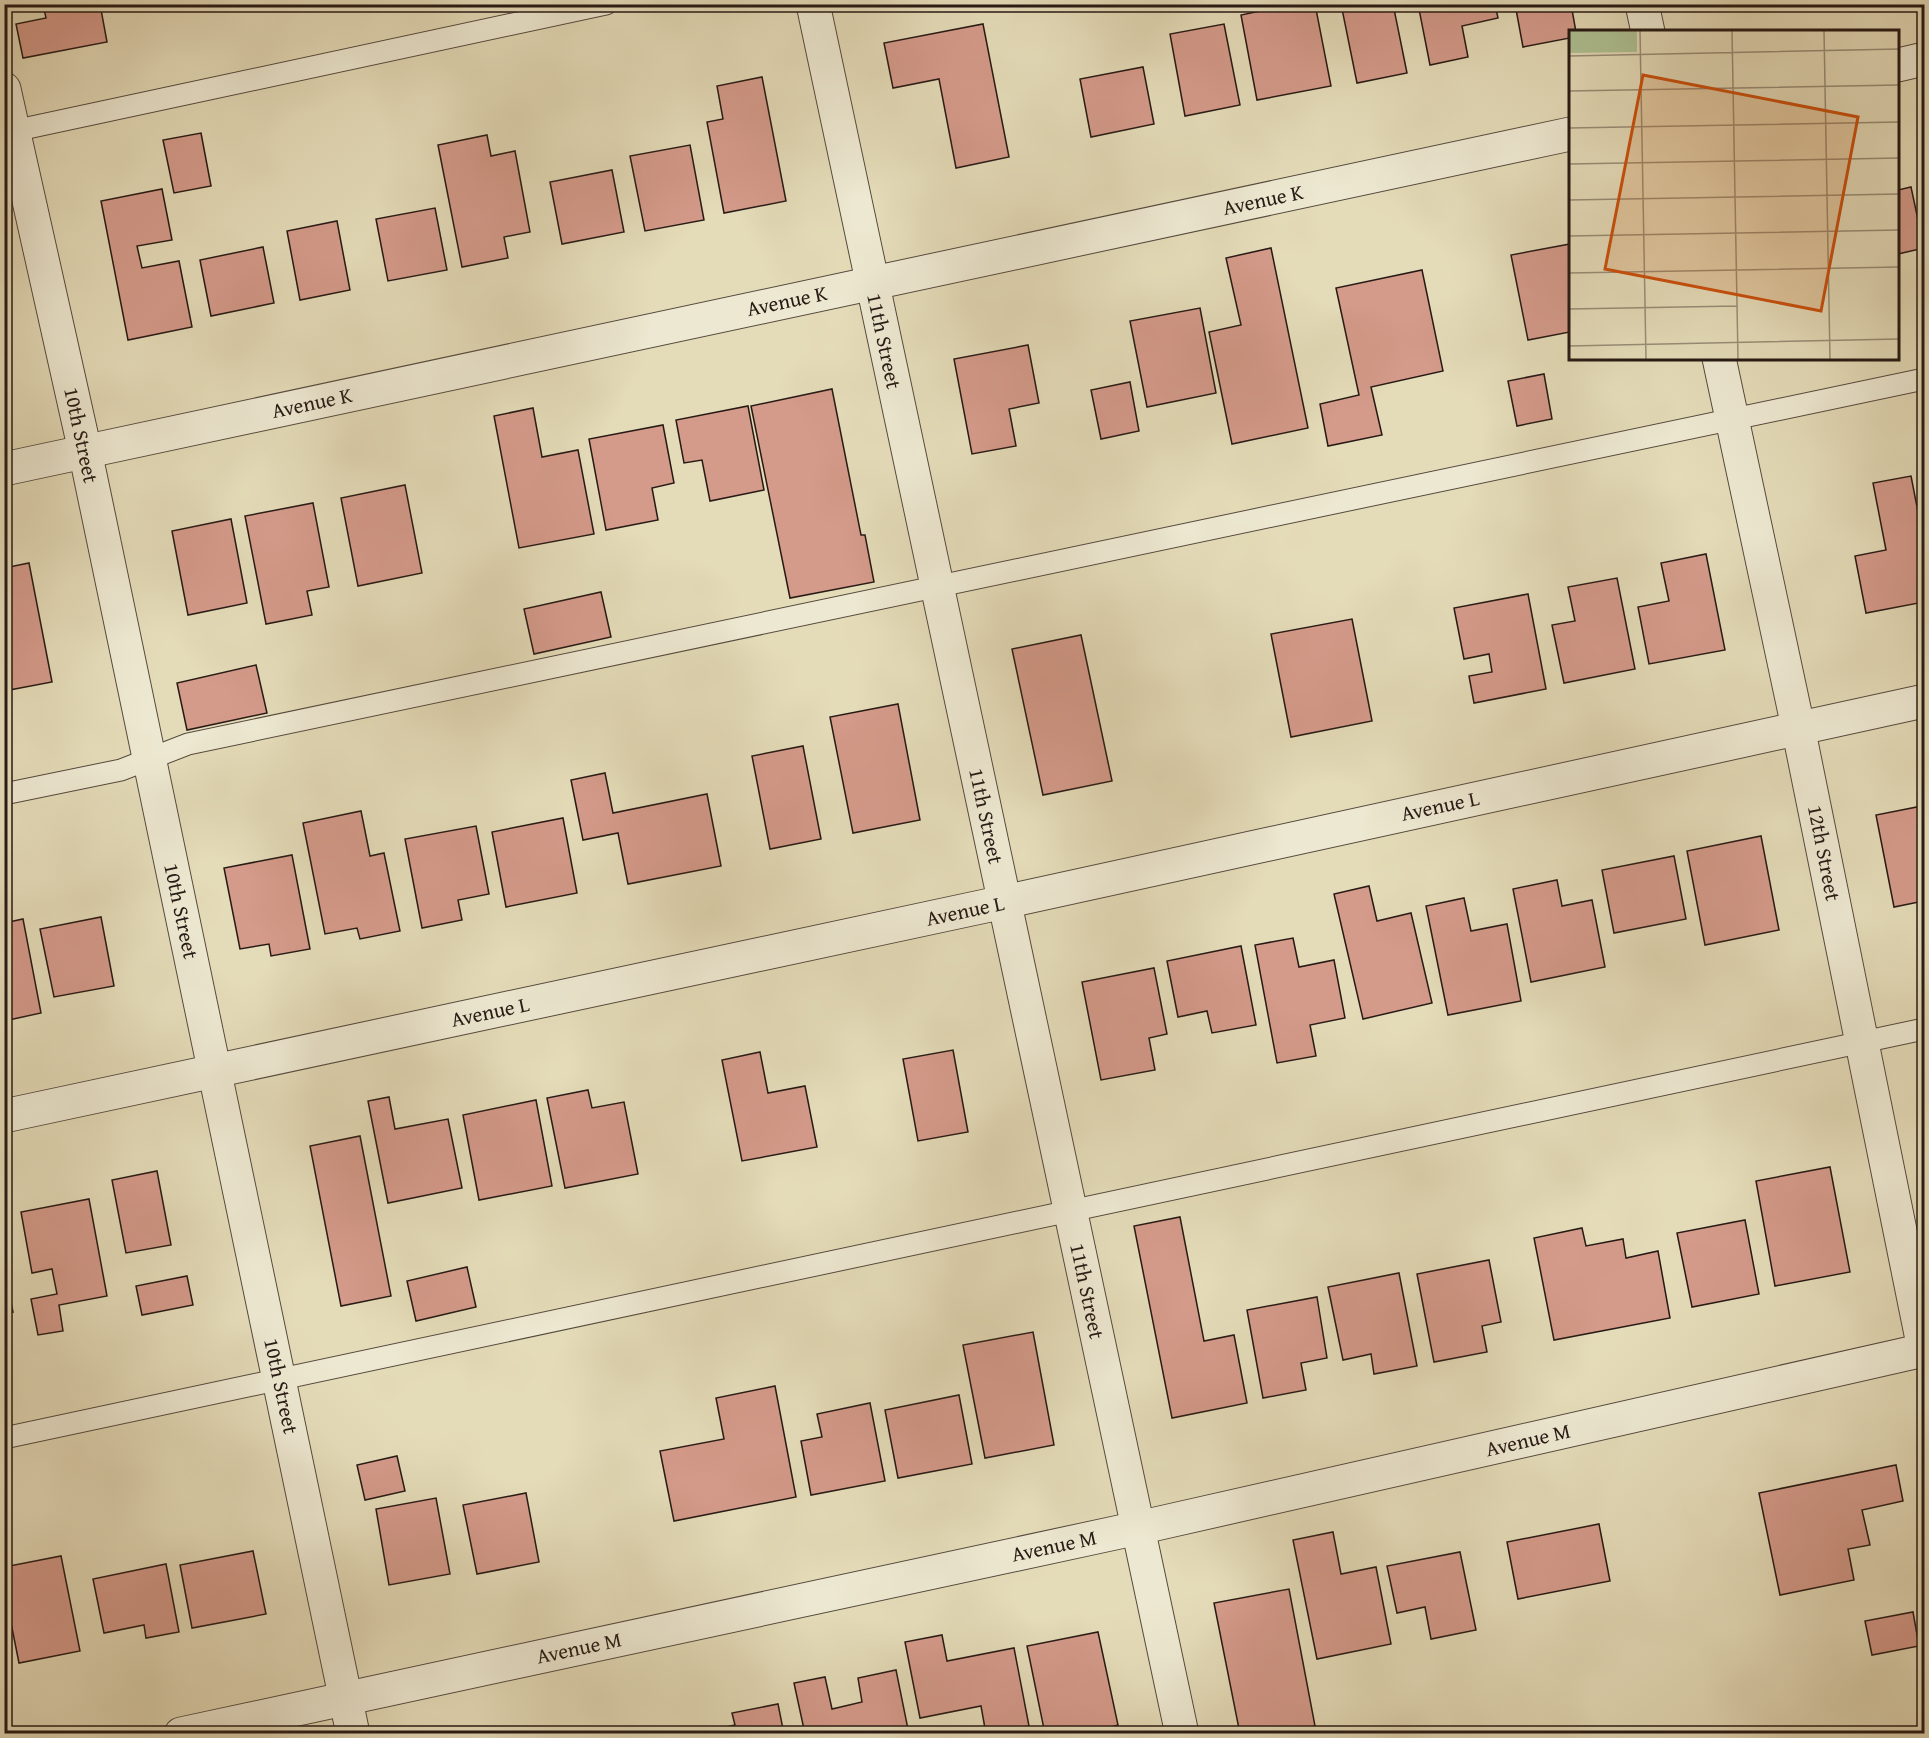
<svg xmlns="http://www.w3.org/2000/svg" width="1929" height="1738" viewBox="0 0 1929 1738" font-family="'Gentium Book Plus',serif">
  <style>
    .building { fill: #d49a8a; stroke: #271a15; stroke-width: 1.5 }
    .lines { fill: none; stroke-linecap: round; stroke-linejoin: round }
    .service-casing { stroke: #564a3e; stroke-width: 23 }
    .minor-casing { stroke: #564a3e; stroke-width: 35 }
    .service { stroke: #ede8d1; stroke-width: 21 }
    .minor { stroke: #ede8d1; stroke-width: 33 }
    .labels { text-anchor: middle; stroke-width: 5; stroke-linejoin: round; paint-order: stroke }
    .street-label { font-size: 21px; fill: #271a15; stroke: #ede8d1 }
    .inset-road { fill: none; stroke: #988e77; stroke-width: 1.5 }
    .view { fill: #cb500d; fill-opacity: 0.15; stroke: #cb500d; stroke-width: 3 }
    .inset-edge { fill: none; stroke: #271a15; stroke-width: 3 }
  </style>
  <rect width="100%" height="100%" fill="#e4dbb8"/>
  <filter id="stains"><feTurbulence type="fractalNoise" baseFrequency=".00333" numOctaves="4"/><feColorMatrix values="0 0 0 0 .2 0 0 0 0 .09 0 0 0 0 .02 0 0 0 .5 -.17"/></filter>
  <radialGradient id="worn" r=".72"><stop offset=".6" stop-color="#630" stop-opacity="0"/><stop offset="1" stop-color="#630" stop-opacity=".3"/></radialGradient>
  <g class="building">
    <path d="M43 4H100L107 42 23 58 16 24 46 18Z"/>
    <path d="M1294 4H1315L1331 86 1257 100 1241 15Z"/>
    <path d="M1341 4H1393L1407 73 1357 83Z"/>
    <path d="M1418 4H1495L1498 18 1462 26 1468 57 1430 65Z"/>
    <path d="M1515 4H1571L1576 32H1570V38L1523 47Z"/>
    <path d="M983 24 1009 157 956 168 939 79 893 88 884 43Z"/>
    <path d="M1224 24 1240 105 1185 116 1170 34Z"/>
    <path d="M1143 67 1154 124 1091 137 1080 79Z"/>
    <path d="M762 77 786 201 724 213 707 122 723 119 717 86Z"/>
    <path d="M201 133 211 186 174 193 163 140Z"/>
    <path d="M487 135 491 156 515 151 530 232 504 237 508 258 462 267 438 145Z"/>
    <path d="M690 145 704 220 645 231 630 156Z"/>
    <path d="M612 170 624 232 562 244 550 182Z"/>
    <path d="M1911 187 1924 248 1898 254V190Z"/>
    <path d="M162 189 172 240 137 246 142 268 179 261 192 327 128 340 101 201Z"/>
    <path d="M435 208 447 270 388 281 376 219Z"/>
    <path d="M337 221 350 290 300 300 287 231Z"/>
    <path d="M1570 244V332L1528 340 1511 255Z"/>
    <path d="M263 247 274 303 211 316 200 260Z"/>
    <path d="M1271 248 1308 428 1232 444 1209 332 1241 325 1226 258Z"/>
    <path d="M1422 270 1443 371 1371 387 1382 435 1328 446 1320 404 1359 395 1336 288Z"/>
    <path d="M1200 308 1216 393 1147 407 1130 321Z"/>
    <path d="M1028 345 1039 403 1009 409 1016 446 972 454 954 359Z"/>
    <path d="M1544 374 1552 419 1517 426 1508 381Z"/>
    <path d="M1130 382 1139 431 1101 439 1091 390Z"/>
    <path d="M832 389 861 535H865L874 582 790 598 751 406Z"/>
    <path d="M748 406 764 490 710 501 702 460 684 463 676 420Z"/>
    <path d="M533 408 542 457 578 450 594 534 519 548 494 416Z"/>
    <path d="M663 425 674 483 652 488 658 520 606 530 589 439Z"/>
    <path d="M1911 476 1924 543V602L1866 613 1855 556 1886 550 1873 483Z"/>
    <path d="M405 485 422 573 358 586 341 498Z"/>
    <path d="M313 503 329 587 307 591 312 615 266 624 245 516Z"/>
    <path d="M231 519 247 603 188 615 172 531Z"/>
    <path d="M1706 554 1725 650 1649 664 1638 607 1669 601 1661 563Z"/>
    <path d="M29 563 52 682 4 691V568Z"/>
    <path d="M1617 578 1635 669 1564 683 1552 625 1575 621 1568 587Z"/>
    <path d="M601 592 611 637 534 654 524 609Z"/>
    <path d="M1528 594 1546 689 1474 703 1469 676 1492 672 1489 654 1464 659 1454 608Z"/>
    <path d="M1352 619 1372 721 1291 737 1271 634Z"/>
    <path d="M1081 635 1112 781 1043 795 1012 649Z"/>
    <path d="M256 665 267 713 187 730 177 683Z"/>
    <path d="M898 704 920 820 853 833 830 717Z"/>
    <path d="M803 746 821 839 770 849 752 756Z"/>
    <path d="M605 773 613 813 707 794 721 866 628 884 618 833 583 840 571 780Z"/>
    <path d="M1922 806 1924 819V901L1894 907 1876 815Z"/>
    <path d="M361 811 370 856 384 853 400 931 360 939 357 928 325 934 303 823Z"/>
    <path d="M563 818 577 893 506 907 492 832Z"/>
    <path d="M476 826 489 894 458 900 462 920 422 928 405 839Z"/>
    <path d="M1761 836 1779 930 1705 945 1687 851Z"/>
    <path d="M292 855 310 949 271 956 269 944 240 949 224 868Z"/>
    <path d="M1674 856 1686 919 1614 933 1602 870Z"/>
    <path d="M1557 880 1562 906 1592 900 1605 967 1531 982 1513 889Z"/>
    <path d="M1369 886 1377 921 1411 913 1432 1003 1363 1019 1334 894Z"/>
    <path d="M1464 898 1471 931 1507 924 1521 1001 1448 1015 1426 906Z"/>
    <path d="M101 917 114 986 54 997 40 929Z"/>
    <path d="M23 919 41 1013 4 1021V923Z"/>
    <path d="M1293 938 1299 967 1334 960 1345 1018 1310 1025 1316 1056 1277 1063 1255 945Z"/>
    <path d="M1241 946 1256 1025 1212 1033 1207 1011 1178 1017 1167 961Z"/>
    <path d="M1154 968 1167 1034 1149 1038 1155 1070 1101 1080 1082 982Z"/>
    <path d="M953 1050 968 1132 918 1141 903 1059Z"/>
    <path d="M760 1052 768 1093 805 1086 817 1147 742 1161 722 1060Z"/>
    <path d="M588 1090 592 1108 624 1102 638 1174 565 1188 547 1098Z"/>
    <path d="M389 1097 395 1129 448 1119 462 1188 388 1203 368 1101Z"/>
    <path d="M536 1100 552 1186 479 1200 463 1115Z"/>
    <path d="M360 1136 391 1296 341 1306 310 1146Z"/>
    <path d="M1830 1167 1850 1272 1775 1286 1756 1181Z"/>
    <path d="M157 1171 171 1245 126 1253 112 1180Z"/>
    <path d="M89 1199 107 1296 59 1305 63 1331 38 1335 31 1299 57 1294 52 1269 32 1273 21 1212Z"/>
    <path d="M1180 1217 1204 1341 1234 1335 1247 1403 1172 1418 1134 1226Z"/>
    <path d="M1745 1220 1759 1294 1692 1307 1677 1233Z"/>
    <path d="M1582 1228 1586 1246 1623 1239 1626 1258 1658 1251 1670 1318 1554 1340 1534 1238Z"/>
    <path d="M1489 1260 1501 1322 1482 1326 1487 1352 1434 1362 1417 1274Z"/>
    <path d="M467 1267 476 1307 416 1321 407 1281Z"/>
    <path d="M4 1270 13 1312 4 1313Z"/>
    <path d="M1399 1273 1417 1366 1374 1374 1371 1354 1343 1360 1328 1287Z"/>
    <path d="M187 1276 193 1305 142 1315 136 1286Z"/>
    <path d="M1317 1297 1327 1358 1301 1363 1306 1390 1263 1398 1247 1310Z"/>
    <path d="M1033 1332 1054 1445 985 1458 963 1345Z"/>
    <path d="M775 1386 796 1497 674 1521 660 1451 724 1439 716 1398Z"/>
    <path d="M959 1395 972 1464 898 1478 885 1410Z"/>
    <path d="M870 1403 885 1481 811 1495 801 1441 822 1437 817 1414Z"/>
    <path d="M397 1456 405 1491 365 1500 357 1465Z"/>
    <path d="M1896 1465 1903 1501 1862 1510 1870 1545 1848 1549 1854 1580 1780 1595 1759 1493Z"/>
    <path d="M526 1493 539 1562 477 1574 463 1505Z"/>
    <path d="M436 1498 450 1574 389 1585 376 1509Z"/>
    <path d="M1599 1524 1610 1581 1518 1599 1507 1542Z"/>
    <path d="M1333 1532 1341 1574 1376 1567 1391 1644 1317 1659 1293 1540Z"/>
    <path d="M253 1551 266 1614 192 1628 180 1565Z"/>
    <path d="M1460 1552 1476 1630 1431 1639 1425 1607 1397 1613 1387 1566Z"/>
    <path d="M61 1556 80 1651 19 1663 4 1588V1567Z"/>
    <path d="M166 1564 179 1632 146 1638 144 1625 104 1633 93 1579Z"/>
    <path d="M1289 1589 1315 1726 1273 1734H1240L1214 1603Z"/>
    <path d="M1913 1612 1919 1646 1872 1655 1865 1621Z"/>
    <path d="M1098 1632 1118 1725 1089 1734H1045L1027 1646Z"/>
    <path d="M942 1635 947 1661 1014 1648 1029 1726 986 1734 981 1706 920 1718 905 1642Z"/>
    <path d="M896 1670 909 1734H805L794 1683 825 1677 832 1709 862 1702 858 1678Z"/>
    <path d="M778 1704 784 1734H693L735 1725 732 1713Z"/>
  </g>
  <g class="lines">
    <defs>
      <g id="service">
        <path d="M4 133 606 4"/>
        <path d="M4 794 121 770 188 744 1924 379"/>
        <path d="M4 1438 1924 1029"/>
      </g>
      <g id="minor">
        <path d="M813 4 1182 1734"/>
        <path d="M1642 4 1648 32"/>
        <path d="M1898 65 1924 59"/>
        <path d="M4 89 85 451 353 1734"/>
        <path d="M1719 358 1798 727 1924 1349"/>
        <path d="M4 469 1570 134"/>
        <path d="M4 1116 1004 902 1924 701"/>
        <path d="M181 1734 1138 1528 1924 1350"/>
      </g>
    </defs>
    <use href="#service" class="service-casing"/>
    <use href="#minor" class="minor-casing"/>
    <use href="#service" class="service"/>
    <use href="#minor" class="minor"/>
  </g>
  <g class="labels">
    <g class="street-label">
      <text transform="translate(1263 200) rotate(-12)" y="7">Avenue K</text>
      <text transform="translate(787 301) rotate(-12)" y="7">Avenue K</text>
      <text transform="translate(884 341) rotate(78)" y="7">11th Street</text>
      <text transform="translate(312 403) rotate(-12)" y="7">Avenue K</text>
      <text transform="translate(81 435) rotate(78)" y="7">10th Street</text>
      <text transform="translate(1440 806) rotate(-12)" y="7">Avenue L</text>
      <text transform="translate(986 816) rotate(78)" y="7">11th Street</text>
      <text transform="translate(1824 853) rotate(79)" y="7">12th Street</text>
      <text transform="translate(181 911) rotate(78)" y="7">10th Street</text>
      <text transform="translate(965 911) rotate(-12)" y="7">Avenue L</text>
      <text transform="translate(490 1012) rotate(-12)" y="7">Avenue L</text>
      <text transform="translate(1087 1291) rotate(78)" y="7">11th Street</text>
      <text transform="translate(281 1386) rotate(78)" y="7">10th Street</text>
      <text transform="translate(1528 1440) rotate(-13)" y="7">Avenue M</text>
      <text transform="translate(1054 1546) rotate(-12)" y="7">Avenue M</text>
      <text transform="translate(579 1648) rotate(-12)" y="7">Avenue M</text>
    </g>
  </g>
  <g transform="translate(1569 30)">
    <rect width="330" height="330" fill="#e4dbb8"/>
    <path d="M0 1H68V22L0 23Z" fill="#aec193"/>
    <path class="inset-road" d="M71 1 77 329M163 1 169 329M255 1 261 329M0 26 330 19M0 61 330 55M0 98 330 92M0 134 330 128M0 170 330 164M0 206 330 200M0 243 330 237M0 279 168 276M0 316 330 309"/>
    <path class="view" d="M74 45 289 87 252 281 36 239Z"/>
    <rect width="330" height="330" class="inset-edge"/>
  </g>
  <rect width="1929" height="1738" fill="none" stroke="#e4dbb8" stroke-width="24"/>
  <rect x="6" y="6" width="1917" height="1726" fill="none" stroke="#271a15" stroke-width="3"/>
  <rect x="12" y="12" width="1905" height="1714" fill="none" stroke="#271a15" stroke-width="1.5"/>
  <rect width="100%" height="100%" filter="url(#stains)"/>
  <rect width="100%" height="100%" fill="url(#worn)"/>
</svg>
